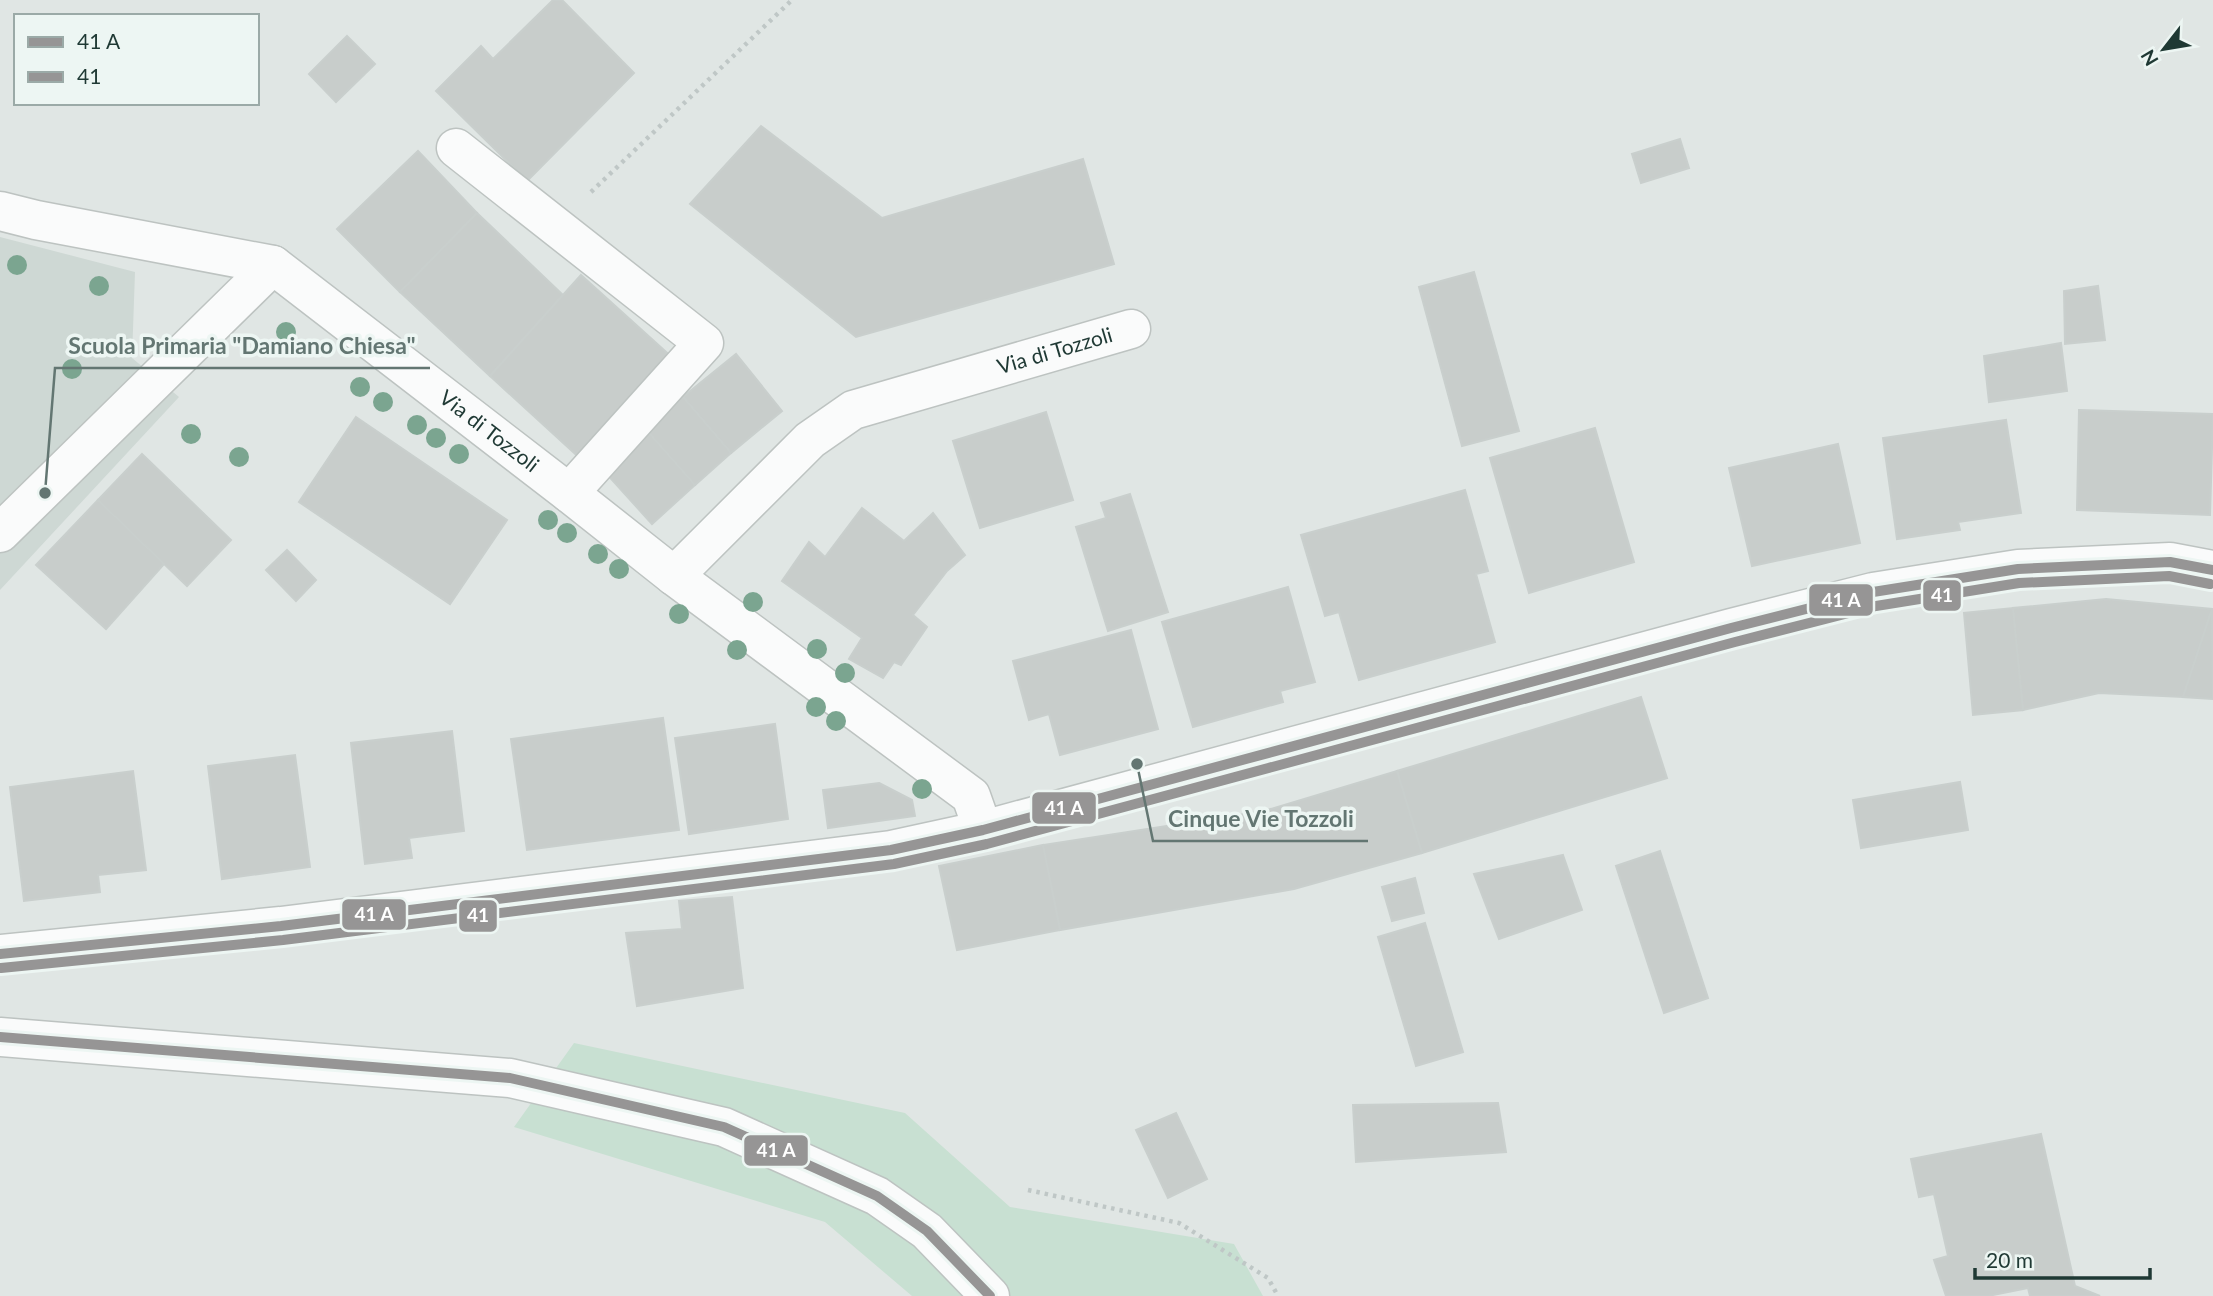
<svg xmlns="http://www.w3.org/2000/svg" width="2213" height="1296" viewBox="0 0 2213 1296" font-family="Lato,sans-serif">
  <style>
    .built { fill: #ced8d4 }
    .green { fill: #c8e0d2 }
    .building { fill: #c8cdcb; stroke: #c9cfcd; stroke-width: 2 }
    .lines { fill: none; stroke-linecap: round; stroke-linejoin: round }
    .minor-casing { stroke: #bdc3c1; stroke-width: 41 }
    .path { stroke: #bfc7c6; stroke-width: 4.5; stroke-dasharray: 3.5 5; stroke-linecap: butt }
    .minor { stroke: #fafbfb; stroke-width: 38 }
    .bus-1-casing { stroke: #edf6f3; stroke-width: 16 }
    .bus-2-casing { stroke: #edf6f3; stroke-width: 16 }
    .bus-1 { stroke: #969595; stroke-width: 10 }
    .bus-2 { stroke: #969595; stroke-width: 10 }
    .tree { fill: #7ba590 }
    .labels { text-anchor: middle; stroke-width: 7; stroke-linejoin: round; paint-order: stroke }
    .street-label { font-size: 21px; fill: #1f3934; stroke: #edf6f3 }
    .leader { fill: none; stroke: #637672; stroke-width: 2.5 }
    .callout-dot { fill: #637672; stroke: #edf6f3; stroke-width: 2.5 }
    .callout-label { font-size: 23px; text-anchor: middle; font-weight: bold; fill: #637672; stroke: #edf6f3; stroke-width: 7; stroke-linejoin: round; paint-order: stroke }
    .line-badge { stroke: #edf6f3; stroke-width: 2.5 }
    .badge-label { font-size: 19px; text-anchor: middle; font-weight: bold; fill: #fff }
  </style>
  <rect width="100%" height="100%" fill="#e0e6e4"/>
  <path class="built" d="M0 237 135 272 132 358 179 397 0 590Z"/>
  <path class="green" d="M574 1043 905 1113 1010 1207 1234 1244 1263 1296H912L825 1222 514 1127Z"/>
  <g class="building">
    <path d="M553 0H562L634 73 527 181 436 91 481 46 493 59Z"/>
    <path d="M347 36 375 64 336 102 309 74Z"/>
    <path d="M761 126 882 218 1083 159 1114 264 856 337 690 204Z"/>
    <path d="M1680 139 1689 168 1641 183 1632 154Z"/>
    <path d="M418 151 477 213 400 292 337 229Z"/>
    <path d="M477 213 563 295 490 376 400 292Z"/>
    <path d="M1474 272 1519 431 1462 446 1419 287Z"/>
    <path d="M581 275 674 359 583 461 490 376Z"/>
    <path d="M2098 286 2105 340 2065 344 2064 291Z"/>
    <path d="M2061 343 2067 391 1989 402 1984 356Z"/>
    <path d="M736 354 782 411 731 453 683 397Z"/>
    <path d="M683 397 731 453 695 485 641 426Z"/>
    <path d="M2079 410 2213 414 2210 515 2077 510Z"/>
    <path d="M1046 412 1073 500 980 528 953 441Z"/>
    <path d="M356 417 507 520 450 604 299 502Z"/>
    <path d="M2006 420 2021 513 1958 522 1960 530 1897 539 1883 438Z"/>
    <path d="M1595 428 1634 562 1529 593 1490 458Z"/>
    <path d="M649 433 695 485 652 524 605 472Z"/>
    <path d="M1838 444 1860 543 1752 566 1729 468Z"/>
    <path d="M142 454 231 540 187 586 98 500Z"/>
    <path d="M1465 490 1488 571 1476 574 1495 642 1359 680 1339 612 1325 616 1301 535Z"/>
    <path d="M1130 494 1168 612 1108 631 1076 527 1106 518 1101 503Z"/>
    <path d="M98 500 164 564 106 629 36 565Z"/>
    <path d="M862 508 904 541 933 513 965 555 947 571 913 615 927 627 901 665 894 662 883 678 849 659 862 638 782 581 809 542 825 557Z"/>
    <path d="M287 550 316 580 296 601 266 570Z"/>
    <path d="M1288 587 1315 682 1280 691 1283 702 1193 727 1162 622Z"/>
    <path d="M2106 599 2212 609 2183 697 2099 693 2023 710 2013 608Z"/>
    <path d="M2013 608 2023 710 1973 715 1964 613Z"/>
    <path d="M2212 609 2213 699 2183 697Z"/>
    <path d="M1131 630 1158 729 1060 755 1049 714 1029 720 1013 661Z"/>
    <path d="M1641 697 1667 778 1422 853 1397 771Z"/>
    <path d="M663 718 679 830 527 850 511 739Z"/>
    <path d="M775 724 788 819 689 834 675 738Z"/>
    <path d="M452 731 464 831 409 838 412 858 365 864 351 743Z"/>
    <path d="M295 755 310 867 222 879 208 766Z"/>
    <path d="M133 771 146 870 98 875 100 892 24 901 10 787Z"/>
    <path d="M1397 771 1422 853 1294 889 1060 930 1043 845 1264 811Z"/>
    <path d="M1960 782 1968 830 1861 848 1853 800Z"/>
    <path d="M879 783 912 800 915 816 828 828 823 790Z"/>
    <path d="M1043 845 1060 930 957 950 939 866Z"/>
    <path d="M1660 851 1708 998 1664 1013 1616 866Z"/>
    <path d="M1563 855 1582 910 1499 939 1474 874Z"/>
    <path d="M1415 878 1424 913 1392 921 1382 887Z"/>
    <path d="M732 897 743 988 637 1006 626 933 682 929 679 901Z"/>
    <path d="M1425 923 1463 1052 1416 1066 1378 937Z"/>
    <path d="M1498 1103 1506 1152 1356 1162 1353 1105Z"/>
    <path d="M1176 1113 1207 1179 1168 1198 1136 1130Z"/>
    <path d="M2041 1134 2075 1286 2100 1296H2030L2028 1288 1988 1296H1946L1934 1260 1948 1256 1934 1194 1919 1197 1911 1159Z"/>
  </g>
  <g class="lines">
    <defs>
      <g id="minor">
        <path d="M456 148 704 343 569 493"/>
        <path id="s1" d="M0 211 36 220 273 265 569 493 674 576 971 796 983 830"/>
        <path d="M0 533 273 265"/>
        <path id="s2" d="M674 576 810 440 853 410 1131 329"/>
        <path d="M0 954 281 926 891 850 983 830 1731 628 1873 592 2018 569 2170 562 2213 570"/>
        <path d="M0 1037 510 1078 724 1127 877 1196 927 1231 990 1296"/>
      </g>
    </defs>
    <use href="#minor" class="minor-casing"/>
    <g class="path">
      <path d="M591 192 792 0"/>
      <path d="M1028 1190 1179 1223 1268 1278 1278 1296"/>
    </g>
    <use href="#minor" class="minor"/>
    <defs>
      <g id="bus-1">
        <path d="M0 954 281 926 891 850 983 830 1731 628 1873 592 2018 569 2170 562 2213 570"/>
        <path d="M0 1037 510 1078 724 1127 877 1196 927 1231 990 1296"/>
      </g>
      <path id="bus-2" d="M1 968 283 940 894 864 987 844 1735 642 1876 606 2019 583 2169 576 2210 584"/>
    </defs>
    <use href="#bus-1" class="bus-1-casing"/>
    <use href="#bus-2" class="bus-2-casing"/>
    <use href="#bus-1" class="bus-1"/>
    <use href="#bus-2" class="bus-2"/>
  </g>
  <g class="tree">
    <circle cx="17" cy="265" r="10"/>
    <circle cx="99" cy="286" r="10"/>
    <circle cx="286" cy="332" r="10"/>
    <circle cx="72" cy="369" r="10"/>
    <circle cx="360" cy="387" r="10"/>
    <circle cx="383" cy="402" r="10"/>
    <circle cx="417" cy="425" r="10"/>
    <circle cx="191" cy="434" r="10"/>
    <circle cx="436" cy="438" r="10"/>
    <circle cx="459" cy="454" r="10"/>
    <circle cx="239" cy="457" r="10"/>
    <circle cx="548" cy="520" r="10"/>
    <circle cx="567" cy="533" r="10"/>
    <circle cx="598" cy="554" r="10"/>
    <circle cx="619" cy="569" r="10"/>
    <circle cx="753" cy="602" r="10"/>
    <circle cx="679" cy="614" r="10"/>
    <circle cx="817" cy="649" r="10"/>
    <circle cx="737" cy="650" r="10"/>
    <circle cx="845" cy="673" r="10"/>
    <circle cx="816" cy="707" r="10"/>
    <circle cx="836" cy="721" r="10"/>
    <circle cx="922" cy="789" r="10"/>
  </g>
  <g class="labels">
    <g class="street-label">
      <text dy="7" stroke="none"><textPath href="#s2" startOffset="455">Via di Tozzoli</textPath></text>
      <text dy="7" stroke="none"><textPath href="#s1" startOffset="551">Via di Tozzoli</textPath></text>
    </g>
  </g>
  <path class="leader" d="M45 493L55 368H430M1137 764L1153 841H1368"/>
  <g class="callout-dot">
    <circle cx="45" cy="493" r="7"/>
    <circle cx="1137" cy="764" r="7"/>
  </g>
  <g class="callout-label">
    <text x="242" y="354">Scuola Primaria "Damiano Chiesa"</text>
    <text x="1261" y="827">Cinque Vie Tozzoli</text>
  </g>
  <g class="line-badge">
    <rect x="1922" y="579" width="40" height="33" rx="7" fill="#969595"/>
    <rect x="1808" y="583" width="66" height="34" rx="7" fill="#969595"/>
    <rect x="1031" y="791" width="66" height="34" rx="7" fill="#969595"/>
    <rect x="341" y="898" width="66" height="33" rx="7" fill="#969595"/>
    <rect x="458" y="899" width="40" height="34" rx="7" fill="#969595"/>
    <rect x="743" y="1134" width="66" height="33" rx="7" fill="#969595"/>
  </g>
  <g class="badge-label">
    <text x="1942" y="602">41</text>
    <text x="1841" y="607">41 A</text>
    <text x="1064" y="815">41 A</text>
    <text x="374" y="921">41 A</text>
    <text x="478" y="922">41</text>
    <text x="776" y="1157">41 A</text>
  </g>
  <rect x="14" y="14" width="245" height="91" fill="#edf6f3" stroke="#9baaa7" stroke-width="2"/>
  <rect x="28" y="37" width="35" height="10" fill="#969595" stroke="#9baaa7" stroke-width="2"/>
  <text x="77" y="49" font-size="21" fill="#1f3934">41 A</text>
  <rect x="28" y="72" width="35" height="10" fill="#969595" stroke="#9baaa7" stroke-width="2"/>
  <text x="77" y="84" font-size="21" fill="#1f3934">41</text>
  <g transform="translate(2164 49) rotate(239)" stroke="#edf6f3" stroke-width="5" paint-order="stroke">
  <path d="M0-5L12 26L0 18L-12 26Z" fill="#1f3934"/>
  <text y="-10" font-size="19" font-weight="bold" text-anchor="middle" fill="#1f3934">N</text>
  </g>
  <path d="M1975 1268v10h175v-10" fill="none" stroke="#1f3934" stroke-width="3.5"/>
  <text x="1986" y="1268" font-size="21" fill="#1f3934" stroke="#edf6f3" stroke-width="5" paint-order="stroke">20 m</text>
</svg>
